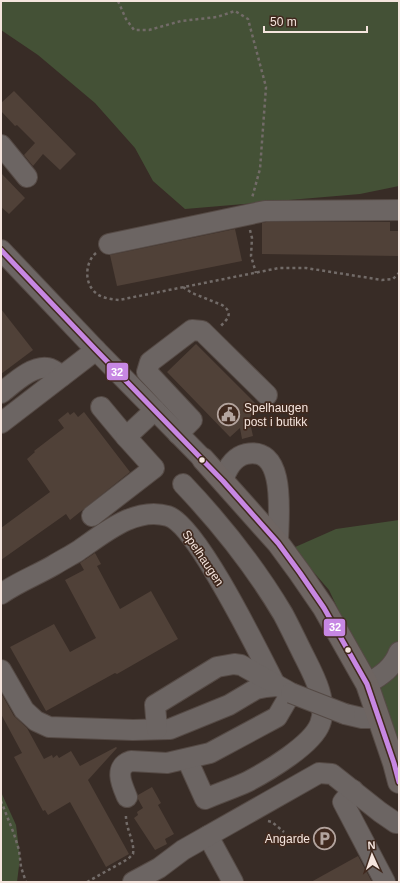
<svg xmlns="http://www.w3.org/2000/svg" width="400" height="883" viewBox="0 0 400 883" font-family="Helvetica,sans-serif">
  <style>
    .green { fill: #445136 }
    .building { fill: #504138 }
    .lines { fill: none; stroke-linecap: round; stroke-linejoin: round }
    .minor-casing { stroke: #554a45; stroke-width: 22 }
    .major-casing { stroke: #554a45; stroke-width: 24 }
    .path { stroke: #726b68; stroke-width: 2.5; stroke-dasharray: 3 3; stroke-linecap: butt }
    .minor { stroke: #6c6563; stroke-width: 20 }
    .major { stroke: #6e6562; stroke-width: 22 }
    .minor-bridge-casing { stroke: #554a45; stroke-width: 22; stroke-linecap: butt }
    .minor-bridge { stroke: #6c6563; stroke-width: 20 }
    .bus-1-casing { stroke: #40291e; stroke-width: 8 }
    .bus-1 { stroke: #c787e3; stroke-width: 5 }
    .bus-dot { fill: #f5e5de; stroke: #40291e; stroke-width: 1.5 }
    .labels { text-anchor: middle; stroke-width: 3.5; stroke-linejoin: round; paint-order: stroke }
    .poi-label { font-size: 12px; fill: #f5e5de; stroke: #40291e; text-anchor: start }
    .street-label { font-size: 12px; fill: #f5e5de; stroke: #40291e }
    .line-badge { stroke: #40291e; stroke-width: 1.5 }
    .badge-label { font-size: 11px; text-anchor: middle; font-weight: bold; fill: #fff }
  </style>
  <rect width="100%" height="100%" fill="#382c26"/>
  <g class="green">
    <path d="M1 1H399V186L360 194 185 209 153 181 135 148 95 103 38 55 1 30Z"/>
    <path d="M399 520V766L380 698 329 590 293 548 336 529Z"/>
    <path d="M1 792 16 825 20 858 17 882H1Z"/>
  </g>
  <g class="building">
    <path d="M14 91 76 154 60 170 43 154 33 166 24 155 35 143 17 125 15 126 1 111V103Z"/>
    <path d="M1 173 25 198 9 214 1 207Z"/>
    <path d="M266 222H390V231H399V256L262 254V223Z"/>
    <path d="M235 229 242 261 117 286 110 255Z"/>
    <path d="M1 309 33 350 1 374Z"/>
    <path d="M196 344 260 408 249 418 253 436 242 439 240 428 230 437 167 372Z"/>
    <path d="M68 412 70 415 74 412 78 417 84 412 130 472 70 520 66 514 1 560V528L50 492 27 459 35 452 34 451 64 428 58 420Z"/>
    <path d="M95 553 101 564 97 566 120 609 151 591 178 639 117 674 115 673 46 711 10 647 54 624 70 652 96 638 65 580 84 570 80 563Z"/>
    <path d="M1 693 14 716 27 728 44 759 52 755 53 758 57 755 59 758 71 751 80 766 116 747 117 748 88 780 129 854 106 867 70 802 48 815 45 810 43 811 14 757 22 753 1 714Z"/>
    <path d="M152 787 161 803 158 805 174 834 165 839 167 844 155 850 134 818 138 815 137 812 143 808 138 799V795Z"/>
    <path d="M358 856 372 882H311Z"/>
  </g>
  <g class="lines">
    <defs>
      <g id="minor">
        <path d="M1 145 27 177"/>
        <path d="M109 244 265 211 399 210"/>
        <path d="M1 250 96 350 203 459"/>
        <path d="M1 393C13 384 32 365 48 368 53 369 58 373 62 376"/>
        <path d="M101 407 126 437"/>
        <path d="M1 423 96 350"/>
        <path d="M178 434 192 420 147 372 150 362 192 330 202 331 267 395"/>
        <path d="M223 481C227 468 233 457 246 454 288 445 278 519 278 543"/>
        <path d="M183 484C221 524 255 567 283 614 290 627 296 640 302 652 312 672 329 701 320 724 312 745 268 771 247 782 234 788 219 793 205 799L187 759"/>
        <path d="M92 516 154 468 126 437 155 410"/>
        <path d="M1 594C18 582 37 575 54 565 62 560 70 556 78 551 103 534 135 506 168 516 197 525 260 655 276 686L266 687 256 689 229 705 170 729 133 730 49 727 36 721 24 710 1 670"/>
        <path d="M367 684C382 675 393 668 399 652"/>
        <path d="M345 714 362 718H379"/>
        <path d="M353 790 343 802 385 882"/>
        <path d="M127 797C122 785 113 767 131 761L167 763 210 753 277 717 291 693 241 665 234 664 217 667 155 705 157 729"/>
        <path d="M208 836 233 882"/>
        <path d="M133 882 159 868 183 850 319 773 332 774 380 812 396 823H399"/>
      </g>
      <path id="major" d="M203 459 278 543 300 573 324 608 367 684 394 763 399 782"/>
    </defs>
    <use href="#minor" class="minor-casing"/>
    <use href="#major" class="major-casing"/>
    <g class="path">
      <path d="M118 1 126 19 134 30H149L181 21 217 17 235 11 248 19 266 87 260 169 252 198"/>
      <path d="M250 230 252 238 251 256 256 273"/>
      <path d="M96 253C86 261 84 280 93 290 99 298 110 299 119 300L279 268H306L382 280 393 279 399 273"/>
      <path d="M183 287 192 293 222 305C227 308 230 312 228 318L220 327"/>
      <path d="M1 801 14 834 19 850 21 867 26 882"/>
      <path d="M268 821 272 822 284 832"/>
      <path d="M87 882 128 859 133 854C135 840 125 829 126 813"/>
    </g>
    <use href="#minor" class="minor"/>
    <use href="#major" class="major"/>
    <defs>
      <path id="minor-bridge" d="M291 693 345 714"/>
    </defs>
    <use href="#minor-bridge" class="minor-bridge-casing"/>
    <use href="#minor-bridge" class="minor-bridge"/>
    <defs>
      <path id="bus-1" d="M1 250 96 350 223 481 278 543 300 573 324 608 367 684 394 763 399 782"/>
    </defs>
    <use href="#bus-1" class="bus-1-casing"/>
    <use href="#bus-1" class="bus-1"/>
  </g>
  <defs>
    <symbol id="civic-ring" viewBox="-11 -11 22 22"><circle r="9.5" fill="#40291e" stroke="#b3a49e" stroke-width="1.5"/><path d="M-.6-6.5H3V-4.5H.6V-3L4-1V1h2V6H-6V1h2V-1L-.6-3ZM-1.2 2.5V6h2.4V2.5Z" fill="#b3a49e"/></symbol>
    <symbol id="parking-ring" viewBox="-11 -11 22 22"><circle r="9.5" fill="#40291e" stroke="#b3a49e" stroke-width="1.5"/><path d="M-3.5-5.5H1a3.5 3.5 0 0 1 0 7H-1V5.5H-3.5ZM-1-3.4V-.6H.8a1.4 1.4 0 0 0 0-2.8Z" fill="#b3a49e"/></symbol>
  </defs>
  <g fill-rule="evenodd">
    <use href="#civic-ring" x="216" y="402" width="25" height="25"/>
    <use href="#parking-ring" x="312" y="826" width="25" height="25"/>
  </g>
  <g class="bus-dot">
    <circle cx="202" cy="460" r="3.5"/>
    <circle cx="348" cy="650" r="3.5"/>
  </g>
  <g class="labels">
    <g class="poi-label">
      <text x="244" y="412">Spelhaugen<tspan x="244" dy="14">post i butikk</tspan></text>
      <text x="310" y="843" text-anchor="end">Angarde</text>
    </g>
    <g class="street-label">
      <text transform="translate(203 558) rotate(56)" y="4">Spelhaugen</text>
    </g>
  </g>
  <g class="line-badge">
    <rect x="106" y="362" width="23" height="19" rx="4" fill="#c787e3"/>
    <rect x="323" y="618" width="23" height="19" rx="4" fill="#c787e3"/>
  </g>
  <g class="badge-label">
    <text x="117" y="376">32</text>
    <text x="335" y="631">32</text>
  </g>
  <rect width="400" height="883" fill="none" stroke="#f5e5de" stroke-width="4"/>
  <g transform="translate(372 855) rotate(357)" stroke="#40291e" stroke-width="3" paint-order="stroke">
  <path d="M0-3L7 15L0 10L-7 15Z" fill="#f5e5de"/>
  <text y="-6" font-size="11" font-weight="bold" text-anchor="middle" fill="#f5e5de">N</text>
  </g>
  <path d="M264 26v6h103v-6" fill="none" stroke="#f5e5de" stroke-width="2"/>
  <text x="270" y="26" font-size="12" fill="#f5e5de" stroke="#40291e" stroke-width="3" paint-order="stroke">50 m</text>
</svg>
